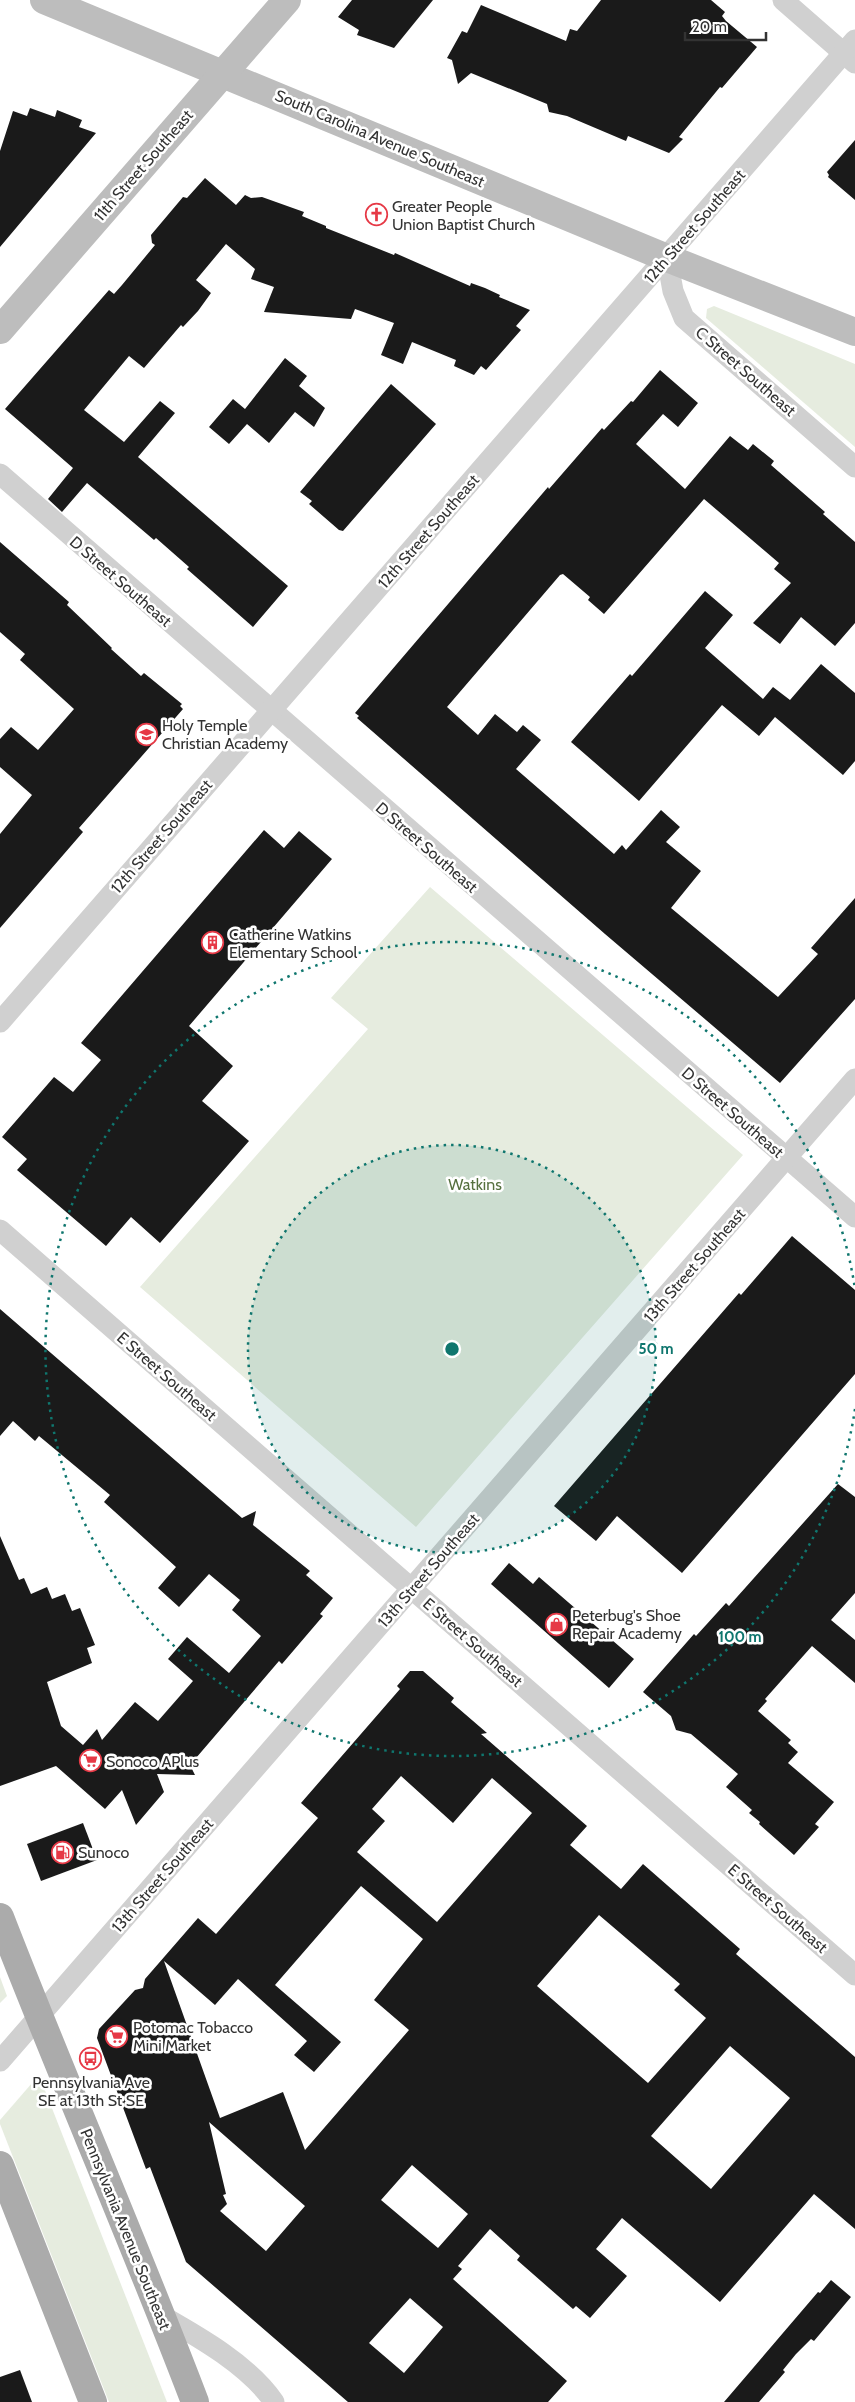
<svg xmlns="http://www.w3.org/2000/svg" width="855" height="2402" viewBox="0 0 855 2402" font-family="Cabin,sans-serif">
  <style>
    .green { fill: #e6ecdf }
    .building { fill: #1a1a1a; fill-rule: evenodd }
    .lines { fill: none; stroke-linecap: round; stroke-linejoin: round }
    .street { stroke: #d0d0d0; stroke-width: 21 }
    .secondary { stroke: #bdbdbd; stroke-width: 28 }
    .primary { stroke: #ababab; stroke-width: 28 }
    .ring { fill: none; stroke: #0f766e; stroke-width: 2.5; stroke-dasharray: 2.5 5 }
    .labels { text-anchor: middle; stroke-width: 5; stroke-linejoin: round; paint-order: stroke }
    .street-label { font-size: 16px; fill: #333; stroke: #fff }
    .poi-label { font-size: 16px; fill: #333; stroke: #fff; text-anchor: start }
    .park-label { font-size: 16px; fill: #56703f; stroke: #fff }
    .centre { fill: #0f766e; stroke: #fff; stroke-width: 2.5 }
    .ring-label { font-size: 15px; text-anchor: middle; font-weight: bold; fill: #0f766e; stroke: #fff; stroke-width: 5; stroke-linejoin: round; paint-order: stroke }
  </style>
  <rect width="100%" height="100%" fill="#fff"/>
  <g class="green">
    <path d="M714 306 855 364V447L706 318 707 309Z"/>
    <path d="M430 887 743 1155 416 1527 140 1287 368 1029 331 998Z"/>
    <path d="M0 1977 7 1996 0 2003Z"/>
    <path d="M39 2075 167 2402H109L0 2124V2120Z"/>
  </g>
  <g class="building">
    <path d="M352 0H433L394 48 357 35 359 30 338 17Z"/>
    <path d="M601 0H711L725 12 722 16 726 21 757 47 722 88 720 87 679 137 683 139 669 153 628 136 626 141 567 116 549 112 547 104 471 73 458 84 452 60 447 58 462 31 467 33 481 5 566 41 570 29 577 31Z"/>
    <path d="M30 108 55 117 57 110 82 120 79 127 96 133 0 247V151L13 111 27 116Z"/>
    <path d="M855 140V200L828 177 829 175 827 172Z"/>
    <path d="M205 178 236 205 245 195 251 198 262 197 304 212 302 216 326 226V228L394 255 395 253 470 286 471 283 485 288 500 295 499 297 530 310 516 326 521 330 486 370 481 366 474 375 454 366 456 360 412 342 403 364 381 355 394 323 355 309 351 319 264 312 274 287 251 279 255 269 226 244 196 280 211 293 198 311 183 327 181 325 144 368 129 356 84 410 124 442 160 401 175 413 138 457 288 586 253 627 187 569 189 567 156 538 154 540 87 483 62 512 48 499 73 468 5 409 109 290 114 294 122 285 155 245 152 243 151 235 183 197 187 198Z"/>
    <path d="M285 358 307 376 299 386 325 408 314 427 295 412 269 443 247 424 229 444 209 427 233 399 245 409Z"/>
    <path d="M660 370 698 403 678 427 663 414 636 444 685 489 730 436 748 450 753 444 774 461 771 465 825 512 823 514 855 542V623L835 646 801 617 780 644 753 623 791 583 774 569 779 563 704 499 604 614 588 600 590 597 563 574 560 575 447 707 478 735 495 714 517 732 523 725 541 740 516 769 614 854 622 845 626 850 661 810 680 827 666 842 701 871 671 908 778 997 818 954 811 948 855 898V999L780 1083 605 934 357 718 359 716 355 713 548 487 549 489 602 428 604 430 631 401 633 402Z"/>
    <path d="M391 384 436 424 343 531 339 530 309 504 312 501 300 492Z"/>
    <path d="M0 542 69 602 67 605 112 648 111 649 141 676 144 673 182 704 180 706 183 709 79 828 83 832 0 928V834L32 795 0 767V739L11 727 38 750 74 709 20 660 25 654 0 632Z"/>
    <path d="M705 591 733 615 705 648 763 699 773 687 790 700 821 664 855 693V761L843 775 775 717 759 736 722 705 639 801 571 742 630 674 632 676Z"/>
    <path d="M264 830 284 848 299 831 332 859 189 1026 233 1066 202 1101 249 1141 160 1243 131 1217 106 1246 17 1170 27 1159 2 1137 54 1077 73 1092 101 1060 81 1043Z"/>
    <path d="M792 1236 855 1290V1374L682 1573 617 1516 596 1541 554 1506 739 1293 741 1295Z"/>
    <path d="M0 1309 242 1518 256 1511 253 1525 310 1571 306 1575 333 1598 320 1614 323 1616 282 1664 279 1661 190 1765 195 1775 157 1774 164 1792 136 1825 122 1790 105 1809 56 1766 0 1786V1536L19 1580 24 1578 31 1594 47 1587 52 1599 65 1594 72 1611 80 1608 95 1645 87 1648 92 1663 47 1682 61 1726 83 1745 97 1729 102 1740 135 1702 158 1721 193 1681 168 1659 187 1637 229 1673 261 1636 232 1610 240 1600 209 1574 179 1607 158 1588 176 1567 104 1502 110 1495 39 1436 35 1441 13 1421 0 1436Z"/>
    <path d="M838 1484 855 1497V1593L831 1620 855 1640V1683L812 1646 765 1699 767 1701 758 1711 791 1740 788 1743 798 1752 788 1763 834 1802 815 1824 819 1827 794 1855 759 1824 760 1822 749 1813 752 1810 726 1787 738 1774 691 1734 676 1730 671 1716 643 1692 694 1634 696 1636 726 1603 729 1606Z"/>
    <path d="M509 1563 533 1584 539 1577 634 1659 609 1688 491 1584Z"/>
    <path d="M410 1671H423L454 1698 451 1702 487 1733 481 1734 587 1826 570 1845 621 1889 643 1864 740 1949 736 1954 855 2057V2229L814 2194 720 2302 622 2218 596 2249 627 2276 590 2318 576 2306 573 2309 517 2260 520 2256 490 2229 458 2266 462 2269 453 2279 567 2381 548 2402H348L186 2262 150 2167 146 2169 97 2038 99 2029 135 1990 143 1988 145 1979 198 1918 216 1934 318 1818 301 1803 400 1689 397 1686ZM401 1776 453 1823 492 1778 532 1813 437 1922 357 1852 385 1821 372 1809ZM361 1886 423 1939 374 2000 409 2030 305 2150 283 2092 220 2118 164 1961 215 2005 238 1979 307 2041 294 2055 314 2072 341 2042 275 1985ZM599 1915 680 1984 674 1990 706 2018 648 2083 537 1986ZM730 2046 790 2098 711 2189 651 2136ZM209 2122 305 2206 266 2251 220 2211 227 2204 223 2195 226 2194ZM412 2165 468 2214 438 2248 381 2200ZM410 2298 443 2327 404 2373 369 2343Z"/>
    <path d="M83 1823 97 1860 41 1881 27 1844Z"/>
    <path d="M831 2280 851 2297 814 2341 811 2339 796 2354 783 2370 785 2372 759 2402H724L818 2292 820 2293Z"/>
    <path d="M20 2370 32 2402H0V2377Z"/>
  </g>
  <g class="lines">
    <g class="street">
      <path d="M783 0 855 63"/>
      <path d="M667 258 673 291 684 318 855 467"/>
      <path d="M0 474 855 1217"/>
      <path d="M0 1022 855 40"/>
      <path d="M0 1230 855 1975"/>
      <path d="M0 2061 855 1079"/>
      <path d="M162 2316C199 2337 250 2366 274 2402"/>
    </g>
    <g class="secondary">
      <path d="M44 0 667 258 855 332"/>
      <path d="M0 330 287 0"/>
    </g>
    <g class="primary">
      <path d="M0 1917C63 2080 133 2239 195 2402"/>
      <path d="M0 2165 93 2402"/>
    </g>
  </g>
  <circle cx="452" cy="1349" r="204" fill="#0f766e" fill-opacity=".12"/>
  <g class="ring">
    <circle cx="452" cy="1349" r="204"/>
    <path d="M855 1409A407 407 0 1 1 855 1289"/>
  </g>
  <defs>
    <symbol id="church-ring" viewBox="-11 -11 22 22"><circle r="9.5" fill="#fff" stroke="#e63946" stroke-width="1.5"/><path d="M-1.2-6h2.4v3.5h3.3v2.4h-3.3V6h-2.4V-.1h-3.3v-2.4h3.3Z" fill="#e63946"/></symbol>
    <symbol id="school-ring" viewBox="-11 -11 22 22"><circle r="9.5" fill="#fff" stroke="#e63946" stroke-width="1.5"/><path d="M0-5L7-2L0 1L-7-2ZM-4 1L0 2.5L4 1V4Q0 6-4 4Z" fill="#e63946"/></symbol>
    <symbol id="building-ring" viewBox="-11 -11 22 22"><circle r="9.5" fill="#fff" stroke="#e63946" stroke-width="1.5"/><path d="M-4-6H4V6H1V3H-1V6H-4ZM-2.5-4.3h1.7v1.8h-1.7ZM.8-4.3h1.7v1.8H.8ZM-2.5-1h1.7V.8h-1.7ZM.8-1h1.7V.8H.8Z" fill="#e63946"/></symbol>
    <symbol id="shop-ring" viewBox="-11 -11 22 22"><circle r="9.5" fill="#fff" stroke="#e63946" stroke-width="1.5"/><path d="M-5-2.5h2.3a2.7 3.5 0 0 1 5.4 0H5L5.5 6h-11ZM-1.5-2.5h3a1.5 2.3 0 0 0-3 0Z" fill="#e63946"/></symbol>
    <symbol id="supermarket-ring" viewBox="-11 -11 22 22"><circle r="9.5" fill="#fff" stroke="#e63946" stroke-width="1.5"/><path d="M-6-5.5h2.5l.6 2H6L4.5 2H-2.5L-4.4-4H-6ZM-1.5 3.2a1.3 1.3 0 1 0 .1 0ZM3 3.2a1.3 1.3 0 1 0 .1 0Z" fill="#e63946"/></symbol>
    <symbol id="fuel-ring" viewBox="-11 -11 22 22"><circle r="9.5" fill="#fff" stroke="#e63946" stroke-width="1.5"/><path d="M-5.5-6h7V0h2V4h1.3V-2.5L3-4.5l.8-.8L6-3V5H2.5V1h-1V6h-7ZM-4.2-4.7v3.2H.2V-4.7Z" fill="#e63946"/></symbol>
    <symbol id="bus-ring" viewBox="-11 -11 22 22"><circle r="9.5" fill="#fff" stroke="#e63946" stroke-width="1.5"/><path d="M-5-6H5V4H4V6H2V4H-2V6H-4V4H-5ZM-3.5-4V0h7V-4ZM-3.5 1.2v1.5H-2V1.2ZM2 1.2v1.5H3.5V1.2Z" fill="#e63946"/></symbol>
  </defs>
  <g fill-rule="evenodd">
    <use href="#church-ring" x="364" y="202" width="25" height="25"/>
    <use href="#school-ring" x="134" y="722" width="25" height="25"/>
    <use href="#building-ring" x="200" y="930" width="25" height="25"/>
    <use href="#shop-ring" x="544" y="1612" width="25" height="25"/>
    <use href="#supermarket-ring" x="78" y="1748" width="25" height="25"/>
    <use href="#fuel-ring" x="50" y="1840" width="25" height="25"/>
    <use href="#supermarket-ring" x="104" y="2024" width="25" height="25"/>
    <use href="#bus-ring" x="78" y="2046" width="25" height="25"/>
  </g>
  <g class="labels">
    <g class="street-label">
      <text transform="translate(380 138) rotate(23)" y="6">South Carolina Avenue Southeast</text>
      <text transform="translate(143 165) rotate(-49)" y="6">11th Street Southeast</text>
      <text transform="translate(694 226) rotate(-49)" y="6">12th Street Southeast</text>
      <text transform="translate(746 371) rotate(41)" y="6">C Street Southeast</text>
      <text transform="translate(428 531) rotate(-49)" y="6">12th Street Southeast</text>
      <text transform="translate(121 581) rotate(41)" y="6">D Street Southeast</text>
      <text transform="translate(161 836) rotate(-49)" y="6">12th Street Southeast</text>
      <text transform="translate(427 847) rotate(41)" y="6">D Street Southeast</text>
      <text transform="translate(733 1112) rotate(41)" y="6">D Street Southeast</text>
      <text transform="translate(694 1265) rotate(-49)" y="6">13th Street Southeast</text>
      <text transform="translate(167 1376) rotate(41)" y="6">E Street Southeast</text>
      <text transform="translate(428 1570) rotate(-49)" y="6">13th Street Southeast</text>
      <text transform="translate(473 1642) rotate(41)" y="6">E Street Southeast</text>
      <text transform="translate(162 1875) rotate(-49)" y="6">13th Street Southeast</text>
      <text transform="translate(778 1908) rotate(41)" y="6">E Street Southeast</text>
      <text transform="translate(126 2229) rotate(68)" y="6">Pennsylvania Avenue Southeast</text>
    </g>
    <g class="poi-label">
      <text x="392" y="212">Greater People<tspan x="392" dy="18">Union Baptist Church</tspan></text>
      <text x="162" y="731">Holy Temple<tspan x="162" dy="18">Christian Academy</tspan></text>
      <text x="229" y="940">Catherine Watkins<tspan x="229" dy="18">Elementary School</tspan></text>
      <text x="572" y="1621">Peterbug's Shoe<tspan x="572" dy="18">Repair Academy</tspan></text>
      <text x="106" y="1767">Sonoco APlus</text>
      <text x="78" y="1858">Sunoco</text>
      <text x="133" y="2033">Potomac Tobacco<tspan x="133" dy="18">Mini Market</tspan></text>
      <text x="91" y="2088" text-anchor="middle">Pennsylvania Ave<tspan x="91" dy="18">SE at 13th St SE</tspan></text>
    </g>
    <g class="park-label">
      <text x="475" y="1190">Watkins</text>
    </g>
  </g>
  <circle cx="452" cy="1349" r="8" class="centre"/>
  <g class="ring-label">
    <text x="656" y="1354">50 m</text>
    <text x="740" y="1642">100 m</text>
  </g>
  <path d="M685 32v8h81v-8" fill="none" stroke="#333333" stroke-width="2.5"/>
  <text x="692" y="32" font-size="15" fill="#333333" stroke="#ffffff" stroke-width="4" paint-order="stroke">20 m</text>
</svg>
